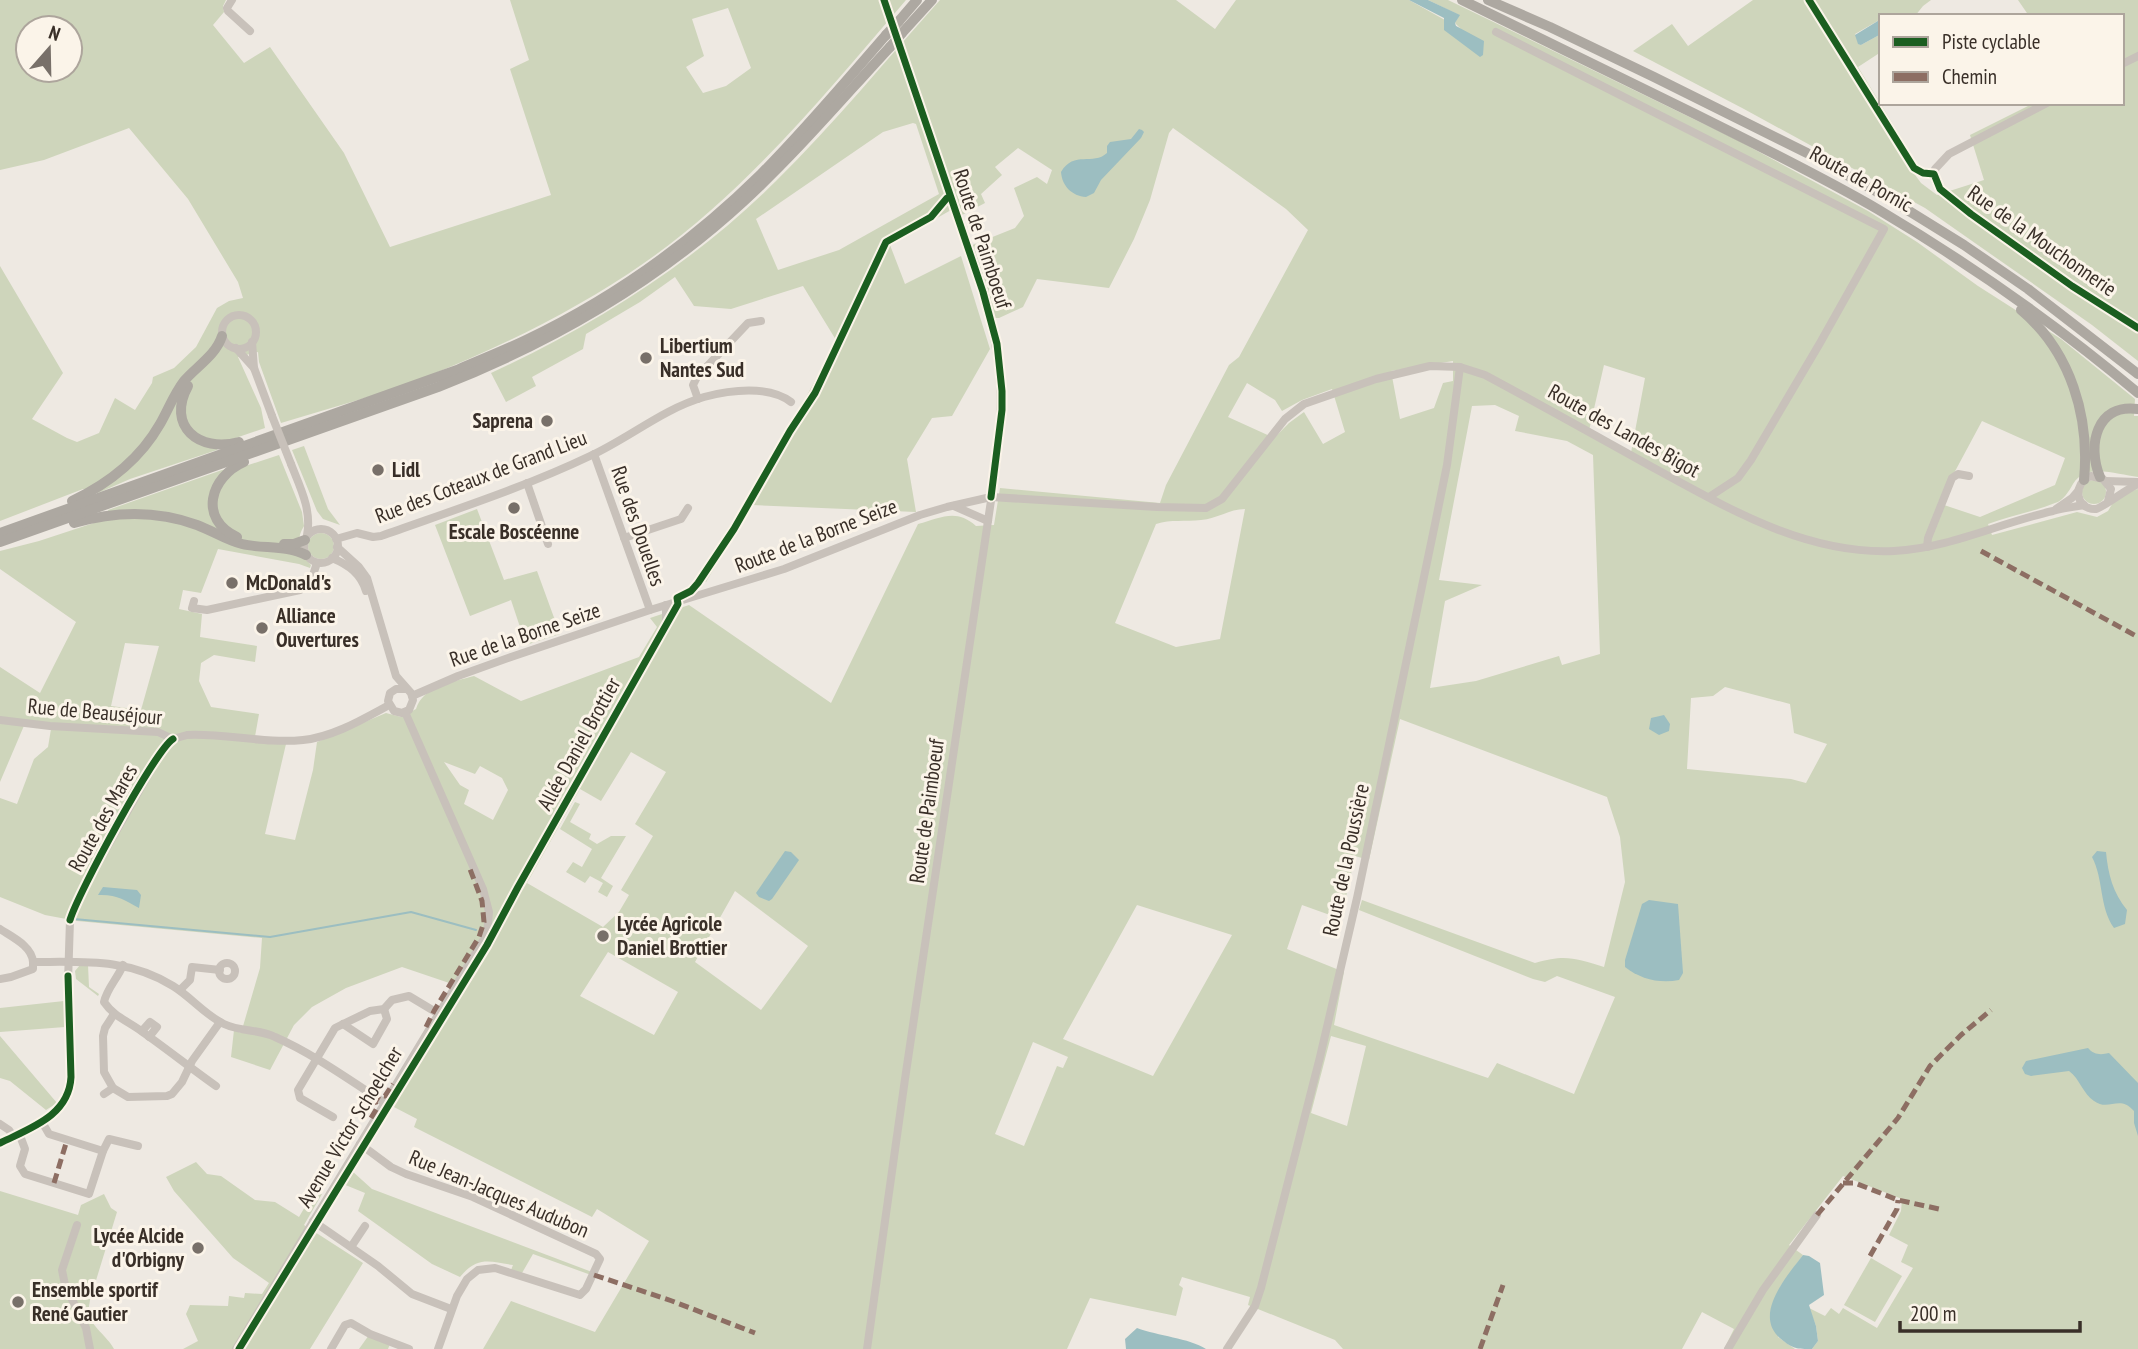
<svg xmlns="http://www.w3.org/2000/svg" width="2138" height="1349" viewBox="0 0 2138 1349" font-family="'PT Sans Narrow',sans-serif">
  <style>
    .green { fill: #ced5bb; fill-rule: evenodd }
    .water { fill: #9cbec1 }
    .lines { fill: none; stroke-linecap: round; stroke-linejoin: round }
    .stream { stroke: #9cbec1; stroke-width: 2 }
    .minor { stroke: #c8c1ba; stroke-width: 8 }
    .highway { stroke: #ada8a1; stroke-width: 10 }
    .minor-bridge { stroke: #c8c1ba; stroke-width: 8 }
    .highway-bridge { stroke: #ada8a1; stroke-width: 10 }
    .quiet { stroke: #8d6e63; stroke-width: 5; stroke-dasharray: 10 5; stroke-linecap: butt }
    .cycleway-casing { stroke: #fbf4e9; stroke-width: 11 }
    .cycleway { stroke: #1b5e20; stroke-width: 7 }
    .poi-dot { fill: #787069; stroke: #fbf4e9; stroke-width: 2.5 }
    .labels { text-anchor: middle; stroke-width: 6; stroke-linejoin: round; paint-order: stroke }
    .street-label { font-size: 21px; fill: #392f28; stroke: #fbf4e9 }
    .poi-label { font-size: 21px; font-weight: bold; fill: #392f28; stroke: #fbf4e9; text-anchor: start }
  </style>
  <rect width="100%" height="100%" fill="#eee9e2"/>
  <g class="green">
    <path d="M0 0H226L223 6 224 12 213 25 244 63 270 47 344 153 390 247 551 195 510 69 529 60 510 0H906C827 92 744 194 644 263 578 309 503 346 428 376 380 395 330 408 281 423L259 362 258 352 238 357 261 408 265 428 221 443 217 450 130 479 98 493 83 489 0 521V266L63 373 32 419 67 438 77 442 99 433 115 398 135 410 152 383 153 377 174 368 196 347 217 308 229 301 243 298 238 282 188 199 129 128 44 160 0 170ZM728 8 751 68 726 86 703 93 686 67 704 56 692 19ZM28 28H70V70H28Z"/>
    <path d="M940 0H1176L1215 29 1236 0H1409L1461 29 1455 23 1459 15 1428 0H1448L1737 140 1868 211 1917 242 1978 286 2061 339 2135 399 2134 416H2138V477C2117 475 2087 462 2073 484 2069 491 2063 501 2055 503 2033 512 2009 516 1988 524L1992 535 2077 512 2097 517 2108 511 2117 496 2138 489V1349H1812L1818 1341 1816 1326 1809 1308 1825 1316 1831 1308 1839 1314 1843 1308 1877 1328 1913 1268 1901 1262 1908 1245 1889 1235 1901 1211 1902 1199 1843 1176 1789 1245 1803 1255 1780 1287 1778 1337 1795 1349H1724L1734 1329 1702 1312 1682 1349H1343L1335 1340 1248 1305 1250 1297 1182 1277 1179 1285 1183 1288 1176 1316 1090 1298 1067 1349H483L511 1301 595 1332 649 1241 597 1209 592 1217 414 1127 417 1119 392 1106 464 988 402 967 346 988 312 1007 294 1025 270 1070 231 1057 234 1030 241 1033 260 968 262 938 77 921 45 915 0 897V798L17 804 34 759 48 747 52 723 26 721 0 782V667L40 693 76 622 0 569V551L39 541 109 518 108 510 222 470 239 468 279 455 302 512 304 526C295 540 299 553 311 565L310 568 299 564 218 549 201 593 183 590 179 609 202 614 200 637 257 646 255 662 214 655 201 663 199 681 211 707 259 714 254 742 286 744 265 834 295 840 313 770 317 742 386 713 401 717 416 709C423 686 453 682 474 676L521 701 639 657 657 627 650 618 689 605 831 703 918 524C941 518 956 508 976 526L994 525 1000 488 1160 503 1166 485 1229 365 1239 357 1308 230 1286 209 1173 128 1169 133 1150 200 1134 239 1109 288 1037 279 1023 307 999 318H994L970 246 1015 228 1024 216 1014 188 1037 177 1047 184 1052 170 1018 148 995 167 1002 175 981 194 985 203 962 215 958 206 890 245 905 284 961 256 990 349 952 416 932 418 907 459 916 512 752 505 706 582 695 579C746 503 795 422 836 340L803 286 731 309 694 306 675 277 640 302 586 334 583 349 532 377 536 386 506 402 491 373C595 325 695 262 776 181 834 124 886 60 940 0ZM913 123 916 124 939 194 839 250 778 270 756 219 883 132ZM1453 361V381L1443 383 1434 408 1400 419 1391 371ZM1604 365 1645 378 1630 458 1588 435ZM1247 383 1275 400 1282 411 1302 400 1332 389 1345 432 1323 444 1304 412 1289 423 1274 438 1228 417ZM1495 405 1519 416 1515 431 1567 441 1593 455 1600 654 1562 665 1559 656 1476 681 1430 688 1445 601 1482 585 1439 580 1472 406ZM1982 421 2065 458 2055 485 1980 517 1938 503ZM1245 509 1220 639 1176 647 1115 623 1156 524C1171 519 1185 522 1201 520 1217 519 1229 509 1245 509ZM125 643 159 646 141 710 111 706ZM1725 687 1790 704 1794 733 1827 744 1806 783 1791 779 1687 769 1691 698 1713 696ZM1400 719 1607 797 1620 837 1625 882 1604 967C1575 958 1565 954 1535 963L1362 900 1359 910 1533 979 1545 982 1557 976 1615 997 1574 1094 1497 1063 1488 1078 1334 1025 1344 972 1287 949 1302 905 1341 919 1355 856 1369 860ZM631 752 666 772 635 824 653 836 621 890 629 895 619 912 603 927 527 883 580 789 601 801ZM444 762 475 774 480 766 502 778 508 790 493 820 464 804 469 790 460 785ZM735 891 808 946 761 1010 695 962ZM1137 905 1232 935 1153 1076 1063 1039ZM608 952 678 992 654 1035 580 996ZM1331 1036 1366 1046 1347 1126 1311 1113ZM1033 1042 1068 1057 1063 1068 1057 1066 1024 1146 995 1134Z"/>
    <path d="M1753 0H1931L1923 6 1915 16H1881V19L1855 34 1861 45 1881 34V52L1858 67 1915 160 1910 168 1921 183 1937 195 1984 180 1970 135 2034 103H2122V16H2029L2018 0H2138V361L2092 325 1925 208 1744 109 1633 51 1672 24 1688 46Z"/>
    <path d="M304 446 328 509 340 525 323 519 317 511 292 450Z"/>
    <circle cx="2094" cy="492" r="12"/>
    <path d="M477 509 504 580 537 571 560 634 526 645 511 600 470 616 435 525Z"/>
    <circle cx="321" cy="546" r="13"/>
    <path d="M575 802 580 804 570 822 591 834 589 839 597 844 611 836H626L601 878 613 886 607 897 598 892 603 883 590 876 585 883 566 872 573 862 582 867 592 849 560 829Z"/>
    <path d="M80 965H88L89 987 99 994 98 996 76 979 75 971Z"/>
    <path d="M64 1001 65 1027 0 1032V1008Z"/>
    <path d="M0 1036 57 1103 46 1110 10 1081 0 1078Z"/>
    <path d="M196 1162 207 1174 221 1176 255 1200 275 1202 299 1217 313 1193 322 1194 304 1225 363 1263 310 1349H183L198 1341 186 1314 190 1305 228 1306 229 1296 244 1298 245 1293 262 1294 269 1283 233 1258 174 1191 166 1177Z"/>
    <path d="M352 1171 372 1189 592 1272 591 1275 533 1254 522 1273 511 1270 513 1265C489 1261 477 1256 460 1277L432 1264 358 1211 365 1193 343 1184Z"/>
    <path d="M0 1191 78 1215 81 1205 104 1194 111 1208 117 1212 90 1300C90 1301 88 1312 88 1313 91 1326 108 1337 114 1349H0Z"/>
    <path d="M1871 1258 1902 1276 1875 1322 1844 1305Z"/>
    <path d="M369 1335 390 1344 388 1349H359Z"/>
  </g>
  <g class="water">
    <path d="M1409 0H1428L1460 15 1455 23 1456 26 1484 41 1483 55 1480 57 1444 30V18Z"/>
    <path d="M1881 19V34L1861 45 1858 44 1855 35Z"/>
    <path d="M1139 129 1142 130 1144 132 1141 138 1101 180 1094 193 1086 197C1072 196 1062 186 1061 172 1074 150 1093 166 1107 153V146L1110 142 1131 139Z"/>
    <path d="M1664 715 1670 724 1669 731 1659 735 1649 729 1651 718Z"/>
    <path d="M785 851 791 852 799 860 772 899 769 901 759 897 756 893Z"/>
    <path d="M2097 851 2106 852C2108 874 2113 893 2127 910L2125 924 2114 928C2099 907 2104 880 2092 857Z"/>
    <path d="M103 887 137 890 141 895 139 908C125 900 116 894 98 895Z"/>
    <path d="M1649 900 1678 904 1683 973 1679 980C1660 984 1640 979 1625 967V960L1642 904Z"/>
    <path d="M2088 1048C2094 1055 2101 1055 2109 1053L2138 1083V1136L2134 1123V1111C2119 1094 2109 1112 2094 1101 2083 1094 2080 1079 2069 1071L2031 1076 2025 1074 2022 1068 2026 1061Z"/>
    <path d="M1803 1255 1809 1256 1820 1263 1824 1295 1809 1305 1816 1326 1818 1341 1812 1349C1797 1349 1793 1349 1781 1339 1752 1315 1787 1276 1803 1255Z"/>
    <path d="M1137 1328C1158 1336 1189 1338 1206 1349H1126L1125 1339Z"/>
  </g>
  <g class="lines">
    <path class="stream" d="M74 919 270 937 411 912 476 930"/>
    <g class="minor">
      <path d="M232 0 227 8 228 11 250 31"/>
      <path d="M1496 32 1884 229 1820 343 1751 460 1738 478 1709 497"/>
      <path d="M2122 64 2138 56"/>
      <path d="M2047 103 1949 154 1935 169V180L1940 189 1971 214 2072 286 2138 328"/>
      <path d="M1914 168 1923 173 1934 174"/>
      <circle cx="239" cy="332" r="17"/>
      <path d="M252 342 254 368 272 416"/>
      <path d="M236 348 254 368"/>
      <path d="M698 399 693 385 697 377 748 323 761 321"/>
      <path d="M594 454 650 610"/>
      <path d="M291 464C300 487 312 510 307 535"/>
      <path d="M2106 481 2138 482"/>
      <path d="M527 483 548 544"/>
      <path d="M2108 501 2111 489 2103 479 2091 476C2072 483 2075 510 2096 509 2102 508 2128 488 2138 484"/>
      <path d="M954 506 988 521"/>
      <path d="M2056 509 2072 498 2078 491"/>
      <circle cx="321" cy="546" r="17"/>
      <path d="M624 538 681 519 688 508"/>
      <path d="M336 539 357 533 373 537 381 536C451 511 523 488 590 456 629 438 663 409 704 397 730 390 769 385 791 402"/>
      <path d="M337 547 359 567 367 578 396 676 411 693 413 700 409 710 402 713 394 711 388 701 390 693 396 689H406"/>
      <path d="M1927 547 1928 538 1952 478 1958 474 1969 476"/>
      <path d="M332 558C349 565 361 574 366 591"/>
      <path d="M194 601 192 608 207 610 300 590 310 584 317 563"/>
      <path d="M412 696 458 676 511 657 650 610 784 569 920 515 947 507 991 497 1157 507 1206 508 1222 499 1285 419 1304 404 1376 379 1430 366 1460 367 1485 375C1541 405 1596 436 1652 467 1728 508 1805 555 1894 551 1950 548 1999 523 2053 511 2063 508 2074 507 2084 505"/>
      <path d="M0 720 50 726 158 732 173 739"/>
      <path d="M512 898 666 623V605"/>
      <path d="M0 929C12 937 32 946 33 962 84 962 128 958 173 986 191 997 205 1015 224 1024 241 1032 259 1029 275 1037 312 1053 351 1081 385 1103"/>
      <circle cx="227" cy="971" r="8"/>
      <path d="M123 965C118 978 107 988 104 1002 114 1017 130 1022 144 1033 168 1050 192 1069 216 1086"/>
      <path d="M0 979 11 977 33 969V962"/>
      <path d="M180 990 190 980 192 967 220 970"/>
      <path d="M114 1014 105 1028 103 1036 104 1072 113 1088 128 1097 167 1096 172 1094 182 1082 192 1061 220 1022"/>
      <path d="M343 1024 373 1044 387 1019 384 1009"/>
      <path d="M142 1031 150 1022 157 1027 149 1037"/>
      <path d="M104 1094 113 1088"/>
      <path d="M333 1117 300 1098 298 1090 335 1028 370 1011 384 1009 392 1000 409 996 439 1014"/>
      <path d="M42 1122 49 1134 103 1151"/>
      <path d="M0 1124 9 1130 13 1136"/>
      <path d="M19 1133 25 1149 20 1166 25 1174 89 1194 103 1151 109 1139 138 1146"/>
      <path d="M0 1143C30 1128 69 1116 71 1077L68 982 70 920 84 888 165 745 173 739 187 735C225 733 265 744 303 740 333 737 363 719 389 705"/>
      <path d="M360 1144 391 1167 406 1174 473 1197 596 1254 600 1259 586 1289 580 1295 495 1268 478 1270 467 1279 457 1296 438 1349"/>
      <path d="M313 1221 378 1266 412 1294 451 1309"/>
      <path d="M77 1225 62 1270 65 1285 86 1328 90 1349"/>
      <path d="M351 1247 365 1226"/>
      <path d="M236 1349 487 934 489 912 483 889 405 712"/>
      <path d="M331 1349 345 1325 351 1323 370 1334 409 1349"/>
      <path d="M867 1349 905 1079 996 467C1003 407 1003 370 988 310L884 0"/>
      <path d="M1227 1349 1255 1306 1261 1288 1320 1057 1357 898 1435 524 1447 465 1460 367"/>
      <path d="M1728 1349 1763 1290 1817 1215"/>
    </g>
    <g class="highway">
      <path d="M1462 0C1540 38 1618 76 1695 114 1757 145 1819 175 1879 210 1970 264 2057 325 2138 393"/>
      <path d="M1488 0 1550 27 1654 77 1807 153 1888 198 1964 245 2028 289 2138 374"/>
      <path d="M899 21 917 0"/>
      <path d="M902 33 932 0"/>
      <path d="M2021 310C2071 352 2090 417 2084 480"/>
      <path d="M188 386C166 426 199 453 239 442"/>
      <path d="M2100 477C2087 446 2096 403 2138 409"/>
      <path d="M72 501C108 484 140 459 160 424 168 410 174 394 184 381 197 366 216 355 222 336"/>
      <path d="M74 523C116 511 156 510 197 525 213 531 226 540 242 544 263 549 287 545 306 555"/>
      <path d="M0 533 457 370C480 360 503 351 526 340 612 299 693 241 761 174 805 130 845 82 886 35"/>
      <path d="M237 537C198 519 210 477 244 462"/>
      <path d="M0 542 438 387C551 343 655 283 744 201 796 153 842 99 890 47"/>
      <path d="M284 544H294L305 540"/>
    </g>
    <path class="minor-bridge" d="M272 416 291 464"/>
    <g class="highway-bridge">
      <path d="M886 35 899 21"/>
      <path d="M890 47 902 33"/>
    </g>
    <g class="quiet">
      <path d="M1981 551 2138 637"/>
      <path d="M426 1027 434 1011 479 937 484 922 482 901 470 869"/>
      <path d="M371 1118 377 1108 375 1102 379 1096H385L393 1084"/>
      <path d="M54 1183 67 1140"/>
      <path d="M1843 1183H1855L1898 1200 1939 1209"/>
      <path d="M1817 1215 1898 1118 1930 1066 1961 1035 1991 1010"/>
      <path d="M1870 1256 1897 1209 1898 1200"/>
      <path d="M594 1275 672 1301 755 1333"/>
      <path d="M1480 1349 1503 1285"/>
    </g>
    <defs>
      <g id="cycleway">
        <path d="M884 0 983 292 997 344 1002 391V410L991 497"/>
        <path d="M1809 0 1914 168 1923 173 1934 174 1940 189 1971 214 2072 286 2138 328"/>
        <path d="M70 920C77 895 155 750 173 739"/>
        <path d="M0 1143C30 1128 69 1116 71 1077L68 976"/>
        <path d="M239 1349 487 945 518 887 678 604 677 598 691 591 698 583 734 529 790 431 815 393 886 242 931 217 947 198 950 197"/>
      </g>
    </defs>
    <use href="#cycleway" class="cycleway-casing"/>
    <use href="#cycleway" class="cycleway"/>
  </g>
  <g class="poi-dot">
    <circle cx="646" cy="358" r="7"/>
    <circle cx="547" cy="421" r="7"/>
    <circle cx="378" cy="470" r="7"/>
    <circle cx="514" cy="508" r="7"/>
    <circle cx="232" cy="583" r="7"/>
    <circle cx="262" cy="628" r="7"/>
    <circle cx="603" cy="936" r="7"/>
    <circle cx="198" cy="1248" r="7"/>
    <circle cx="18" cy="1302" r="7"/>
  </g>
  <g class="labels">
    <g class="street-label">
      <text transform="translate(1861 179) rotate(29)" y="7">Route de Pornic</text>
      <text transform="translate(982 239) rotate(72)" y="7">Route de Paimboeuf</text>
      <text transform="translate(2042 241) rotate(35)" y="7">Rue de la Mouchonnerie</text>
      <text transform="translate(1624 431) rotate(29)" y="7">Route des Landes Bigot</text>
      <text transform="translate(481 477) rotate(-21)" y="7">Rue des Coteaux de Grand Lieu</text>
      <text transform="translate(638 526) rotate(71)" y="7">Rue des Douelles</text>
      <text transform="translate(816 536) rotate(-21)" y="7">Route de la Borne Seize</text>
      <text transform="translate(525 635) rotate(-19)" y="7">Rue de la Borne Seize</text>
      <text transform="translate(95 712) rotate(5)" y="7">Rue de Beauséjour</text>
      <text transform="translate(579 744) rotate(-61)" y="7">Allée Daniel Brottier</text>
      <text transform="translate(927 811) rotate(-82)" y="7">Route de Paimboeuf</text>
      <text transform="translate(103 818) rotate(-61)" y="7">Route des Mares</text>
      <text transform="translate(1346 860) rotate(-78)" y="7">Route de la Poussière</text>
      <text transform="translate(350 1127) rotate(-59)" y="7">Avenue Victor Schoelcher</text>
      <text transform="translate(499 1194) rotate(23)" y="7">Rue Jean-Jacques Audubon</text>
    </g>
    <g class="poi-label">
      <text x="660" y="353">Libertium<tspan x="660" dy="24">Nantes Sud</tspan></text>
      <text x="533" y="428" text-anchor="end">Saprena</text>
      <text x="392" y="477">Lidl</text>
      <text x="514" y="539" text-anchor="middle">Escale Boscéenne</text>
      <text x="246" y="590">McDonald's</text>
      <text x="276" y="623">Alliance<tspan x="276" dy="24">Ouvertures</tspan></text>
      <text x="617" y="931">Lycée Agricole<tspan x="617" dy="24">Daniel Brottier</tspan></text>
      <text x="184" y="1243" text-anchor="end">Lycée Alcide<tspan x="184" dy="24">d'Orbigny</tspan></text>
      <text x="32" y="1297">Ensemble sportif<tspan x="32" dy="24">René Gautier</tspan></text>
    </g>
  </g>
  <rect x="1879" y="14" width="245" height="91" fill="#fbf4e9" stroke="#ada59c" stroke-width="2"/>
  <rect x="1893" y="37" width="35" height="10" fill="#1b5e20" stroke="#ada59c" stroke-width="2"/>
  <text x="1942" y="49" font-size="21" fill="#392f28">Piste cyclable</text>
  <rect x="1893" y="72" width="35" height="10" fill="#8d6e63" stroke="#ada59c" stroke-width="2"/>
  <text x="1942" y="84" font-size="21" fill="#392f28">Chemin</text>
  <g transform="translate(49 49) rotate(20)"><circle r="33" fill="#fbf4e9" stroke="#ada59c" stroke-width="2"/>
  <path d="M0-5L12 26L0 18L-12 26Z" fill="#787069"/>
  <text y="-10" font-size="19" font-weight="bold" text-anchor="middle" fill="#392f28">N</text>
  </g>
  <path d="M1900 1321v10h180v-10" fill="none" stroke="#392f28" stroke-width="3.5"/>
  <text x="1910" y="1321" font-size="21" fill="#392f28" stroke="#fbf4e9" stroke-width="5" paint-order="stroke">200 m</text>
</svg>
